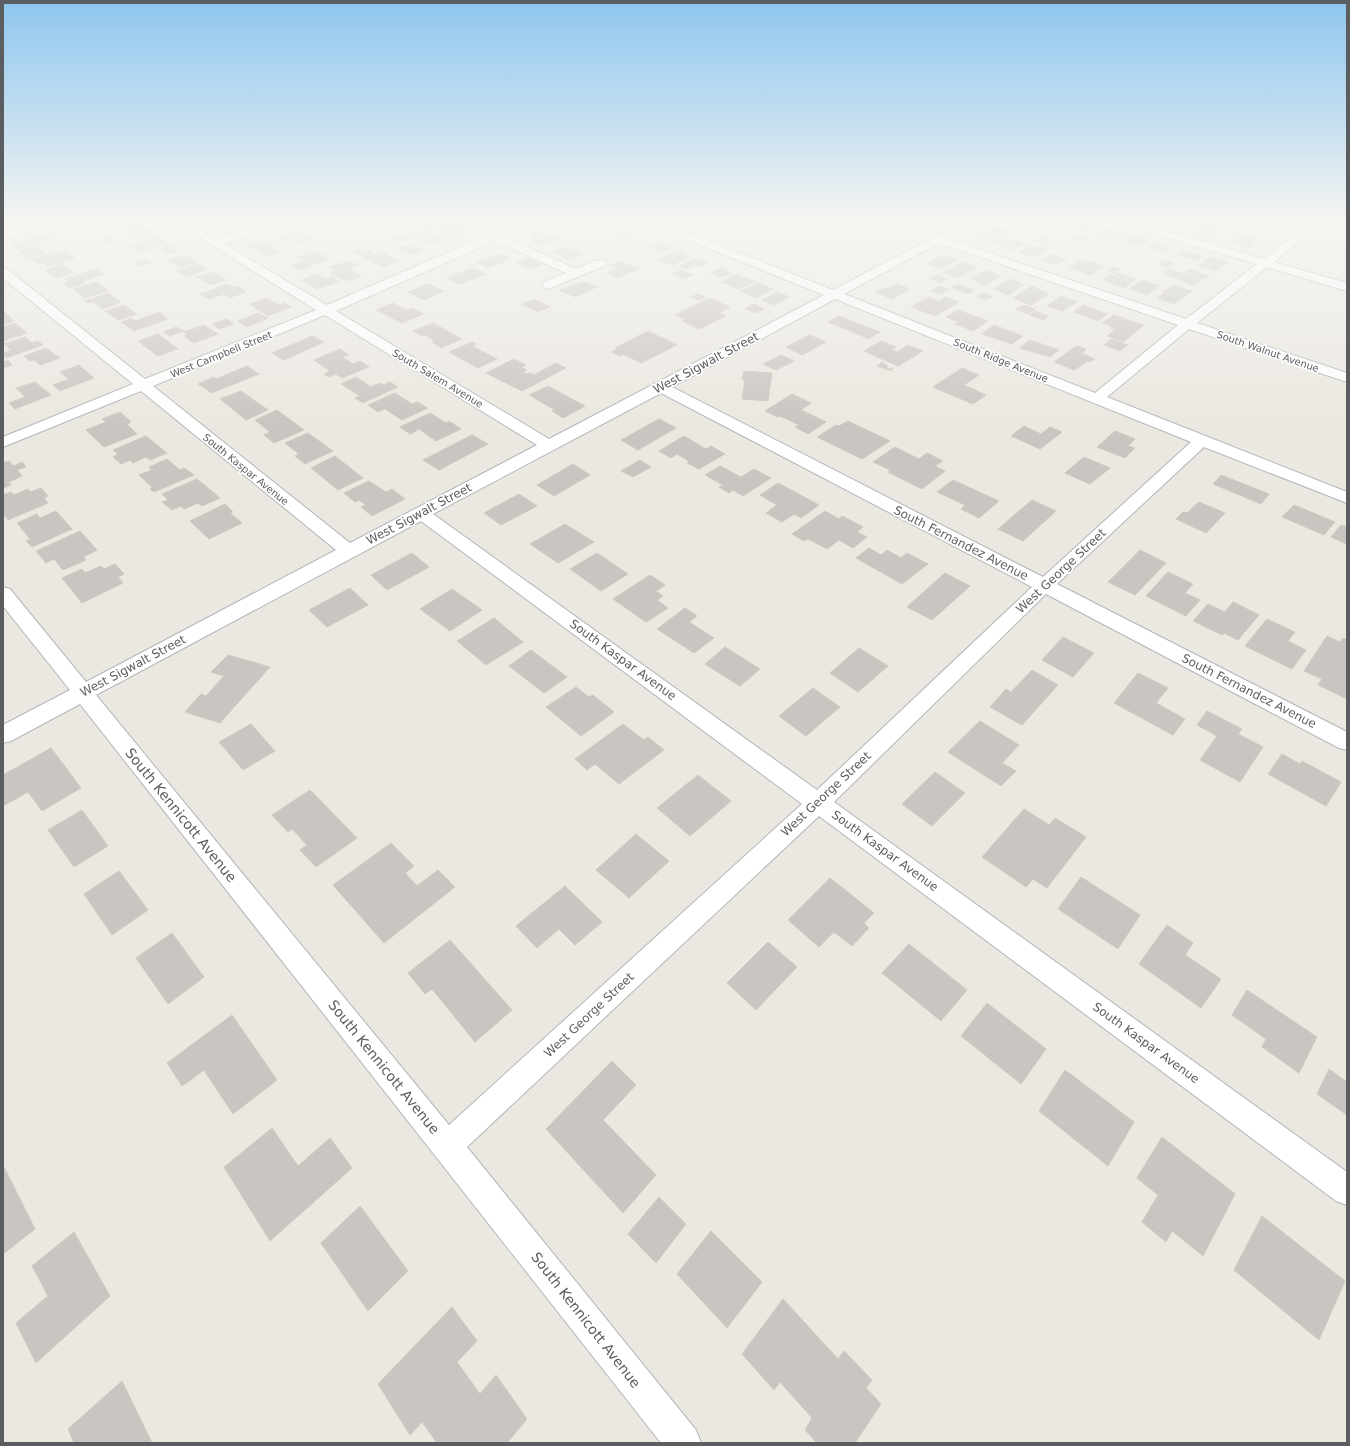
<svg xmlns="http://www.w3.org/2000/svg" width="1350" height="1446" viewBox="0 0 1350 1446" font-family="'DejaVu Sans',sans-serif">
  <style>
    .industrial { fill: #dddad6 }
    .building { fill: #c9c5c0; stroke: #cfc9c0 }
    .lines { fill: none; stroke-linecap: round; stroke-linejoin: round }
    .minor-casing { stroke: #b2b5b8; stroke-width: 2 }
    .minor { fill: #fff; fill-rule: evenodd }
    .labels { text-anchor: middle; stroke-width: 3.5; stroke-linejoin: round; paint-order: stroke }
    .far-street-label { font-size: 10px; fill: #5a5e61; stroke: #fff }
    .street-label { font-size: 12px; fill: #5a5e61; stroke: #fff }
    .near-street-label { font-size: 14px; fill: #5a5e61; stroke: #fff }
  </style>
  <rect width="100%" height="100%" fill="#ebe8e1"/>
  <path class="industrial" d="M204 223H257L223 233Z"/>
  <g class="building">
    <path d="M114 223H137L141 225 125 230Z"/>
    <path d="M320 223H335L339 224 319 231 309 226Z"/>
    <path d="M343 223H358L361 225 353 227Z"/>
    <path d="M450 223 454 225 463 223 471 226 465 228 471 231 457 236 437 228Z"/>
    <path d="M550 223H559L565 225 555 228 546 224Z"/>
    <path d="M610 223 618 226 608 230 600 227Z"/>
    <path d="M1081 223H1093L1100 225 1087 232 1074 226Z"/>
    <path d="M1169 223H1189L1179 229 1166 224Z"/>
    <path d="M1206 223 1224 228 1212 236 1192 232Z"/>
    <path d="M1062 224 1069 226 1064 229 1056 227Z"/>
    <path d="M145 226 155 233 134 239 127 235 133 234 129 231Z"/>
    <path d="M429 226 437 229 426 234 418 230Z"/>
    <path d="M998 226 1010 230 989 242 974 237Z"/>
    <path d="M1108 228 1123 232 1111 239 1096 235Z"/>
    <path d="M627 230 636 234 627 238 617 234Z"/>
    <path d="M300 231 315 238 299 243 291 239 287 241 278 236Z"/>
    <path d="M540 231 558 240 541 246 530 241 537 239 529 235Z"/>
    <path d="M51 233 57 237 17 249 11 244Z"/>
    <path d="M403 233 413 238 401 242 391 237Z"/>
    <path d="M432 233 446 240 433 245 419 238Z"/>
    <path d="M1077 234 1088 237 1082 241 1071 238Z"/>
    <path d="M1132 235 1148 240 1136 247 1122 241Z"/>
    <path d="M1242 235 1250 237 1249 238 1258 240 1248 248 1232 243Z"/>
    <path d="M156 236 167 244 138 252 130 247 140 244 137 242Z"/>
    <path d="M110 237 115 240 103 244 99 241Z"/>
    <path d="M1004 237 1024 243 1013 250 992 243Z"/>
    <path d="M1041 237 1052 240 1046 244 1035 241Z"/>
    <path d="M262 241 282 252 267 257 247 246Z"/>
    <path d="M1155 242 1171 247 1164 252 1148 247Z"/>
    <path d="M658 243 673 249 662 253 648 247Z"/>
    <path d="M410 244 423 250 409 255 396 249Z"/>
    <path d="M171 245 179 251 166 255 158 249Z"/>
    <path d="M36 246 46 253 28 259 18 251Z"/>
    <path d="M1029 246 1038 248 1042 246 1049 248 1035 257 1019 252Z"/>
    <path d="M565 247 583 255 568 260 562 257 564 256 553 251Z"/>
    <path d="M65 250 75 258 48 266 43 263 38 264 31 260Z"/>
    <path d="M360 250 364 252 368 250 376 255 383 252 399 261 382 267 354 252Z"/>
    <path d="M679 250 691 256 672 265 659 259Z"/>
    <path d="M1183 250 1203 256 1196 261 1177 254Z"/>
    <path d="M315 251 329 259 299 270 292 265 304 261 298 257Z"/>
    <path d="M501 254 510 259 487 268 476 262Z"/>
    <path d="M1052 254 1067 259 1057 265 1042 260Z"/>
    <path d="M186 255 197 262 179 267 168 260Z"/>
    <path d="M942 255 956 260 941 269 927 264Z"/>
    <path d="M1210 257 1228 262 1217 271 1199 265Z"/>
    <path d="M528 258 542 265 530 269 516 263Z"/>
    <path d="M695 258 708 263 700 267 695 265 686 269 679 266Z"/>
    <path d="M146 259 151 263 140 266 135 263Z"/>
    <path d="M1087 260 1104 266 1091 275 1069 267 1079 261 1084 262Z"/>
    <path d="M1164 260 1175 264 1169 268 1157 264Z"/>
    <path d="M350 261 358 265 348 269 362 276 348 281 330 273 336 270 329 267Z"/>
    <path d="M620 261 639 269 617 278 607 273 618 269 610 265Z"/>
    <path d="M963 262 977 267 957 278 943 273Z"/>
    <path d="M63 264 73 273 55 278 45 270Z"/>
    <path d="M199 264 207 269 187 277 176 271Z"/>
    <path d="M1113 267 1120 269 1114 273 1107 271Z"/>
    <path d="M472 268 486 274 460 284 446 278Z"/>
    <path d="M721 268 731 273 721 277 711 273Z"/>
    <path d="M97 269 104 274 83 281 85 283 69 288 63 284 70 282 65 279Z"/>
    <path d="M1170 269 1185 274 1178 279 1163 274Z"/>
    <path d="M1190 269 1200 272 1198 273 1209 276 1204 279 1184 273Z"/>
    <path d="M682 270 693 275 683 279 672 274Z"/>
    <path d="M986 270 1001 276 984 285 971 278Z"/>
    <path d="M212 272 226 280 211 285 197 277Z"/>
    <path d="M1117 273 1136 279 1125 288 1102 280 1109 275 1113 276Z"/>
    <path d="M317 274 326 279 332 277 340 282 316 289 301 280Z"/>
    <path d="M737 274 755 282 739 289 721 282Z"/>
    <path d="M937 275 947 279 941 283 930 279Z"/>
    <path d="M1186 275 1201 280 1194 285 1179 280Z"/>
    <path d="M1010 279 1020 282 1018 284 1023 285 1009 295 994 289Z"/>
    <path d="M1142 280 1159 286 1147 295 1129 289Z"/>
    <path d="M97 282 108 291 85 298 74 289Z"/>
    <path d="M584 282 597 287 576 297 559 290Z"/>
    <path d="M758 283 773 289 756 298 741 291Z"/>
    <path d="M228 284 233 287 237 286 246 292 229 298 224 294 209 299 200 294Z"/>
    <path d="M428 284 444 291 424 300 408 292Z"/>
    <path d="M897 284 910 289 892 299 875 292 883 288 886 289Z"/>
    <path d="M957 284 975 290 969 294 951 288Z"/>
    <path d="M1173 285 1192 291 1174 304 1157 298 1165 293 1162 292Z"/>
    <path d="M939 286 950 289 941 294 931 291Z"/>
    <path d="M1032 286 1049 294 1031 305 1013 298Z"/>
    <path d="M778 292 789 297 774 305 762 300Z"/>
    <path d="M108 293 121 302 103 309 93 302 89 303 85 301Z"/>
    <path d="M984 293 992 297 986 300 977 297Z"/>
    <path d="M698 294 706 297 698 300 691 297Z"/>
    <path d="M1061 296 1077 302 1062 311 1047 306Z"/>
    <path d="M929 297 939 301 946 297 959 302 935 316 911 307Z"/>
    <path d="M265 298 280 305 284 303 291 307 268 316 250 304Z"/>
    <path d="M709 298 730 307 719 313 726 316 699 329 682 321 686 319 675 315Z"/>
    <path d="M534 299 550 307 538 312 522 304Z"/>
    <path d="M393 303 406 310 412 308 424 314 402 323 376 310Z"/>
    <path d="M754 304 764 309 755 313 745 309Z"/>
    <path d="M124 305 137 314 118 320 105 311Z"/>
    <path d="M1023 305 1035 309 1028 314 1016 309Z"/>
    <path d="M1083 305 1107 314 1098 321 1074 312Z"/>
    <path d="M958 310 988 321 973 331 955 324 958 322 946 317Z"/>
    <path d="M4 311 14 321 3 325Z"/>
    <path d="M1035 311 1049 316 1043 320 1029 315Z"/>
    <path d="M159 312 168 319 134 331 121 322 132 318 135 321Z"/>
    <path d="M258 313 268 318 247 327 238 321Z"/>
    <path d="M1114 315 1144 325 1123 342 1107 336 1115 330 1110 328 1112 327 1102 323Z"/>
    <path d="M839 316 880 332 869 339 828 322Z"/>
    <path d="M227 319 234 324 219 329 212 324Z"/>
    <path d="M15 323 27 333 3 341V327Z"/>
    <path d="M433 323 462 339 441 348 432 342 435 341 425 335 422 336 413 331Z"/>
    <path d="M204 325 218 334 194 343 184 336 187 335 183 332Z"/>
    <path d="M994 325 1023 336 1012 344 982 334Z"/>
    <path d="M176 327 184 331 170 336 163 332Z"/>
    <path d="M648 331 677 345 641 363 623 354 620 356 612 352 618 349 615 348Z"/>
    <path d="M158 334 178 349 158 356 138 341Z"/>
    <path d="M810 335 826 342 802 355 786 347Z"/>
    <path d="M312 336 324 342 284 360 272 353Z"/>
    <path d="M25 337 32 343 38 341 43 345 6 358 3 355V353L11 350 4 344Z"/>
    <path d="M1111 339 1128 345 1120 351 1104 345Z"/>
    <path d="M1030 340 1059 350 1050 357 1019 348Z"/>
    <path d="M881 341 896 347 891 349 897 352 908 345 923 351 898 366 864 351Z"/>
    <path d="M472 342 476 344 472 346 497 359 478 368 449 352Z"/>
    <path d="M1077 346 1086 349 1082 353 1072 349Z"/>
    <path d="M46 348 60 358 41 365 34 360 30 361 24 356Z"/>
    <path d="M340 349 349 355 342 357 353 364 360 361 369 367 342 378 336 374 329 377 324 374 330 371 314 360Z"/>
    <path d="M1072 349 1095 359 1090 362 1088 361 1074 370 1054 362Z"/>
    <path d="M781 355 794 361 776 370 763 364Z"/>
    <path d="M514 359 526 365 521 367 527 370 523 372 527 374 530 373 534 375 556 363 566 368 522 391 486 373Z"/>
    <path d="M8 360 12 365 3 368V362Z"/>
    <path d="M882 362 888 366 886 368 890 369 892 368H894L891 371 877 366Z"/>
    <path d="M79 365 94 378 60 391 53 385 69 379 60 372Z"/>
    <path d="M247 366 259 374 212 393 198 384 214 377 216 379Z"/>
    <path d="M962 368 979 375 964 385 986 395 973 404 933 387Z"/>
    <path d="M744 371 772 373 768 401 742 399 745 380H742Z"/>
    <path d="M356 377 371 387 380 383 383 385 390 382 398 387 363 403 355 398 360 396 341 384Z"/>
    <path d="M35 382 51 395 15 409 9 403 25 397 16 388Z"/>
    <path d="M548 386 585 406 563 418 552 411 555 410 529 395Z"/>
    <path d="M241 391 268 410 246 420 220 399Z"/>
    <path d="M395 393 412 404 417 402 428 408 402 420 385 409 378 412 368 405Z"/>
    <path d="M792 394 811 403 801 410 826 422 808 434 795 427 799 425 780 416 778 417 765 411Z"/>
    <path d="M277 410 304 430 274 443 264 435 270 432 255 420Z"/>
    <path d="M120 412 131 422 127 424 137 434 104 447 86 430 106 422 102 419Z"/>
    <path d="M430 413 446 423 449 421 461 429 436 441 419 429 410 434 400 427Z"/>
    <path d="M659 419 676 428 638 450 621 440Z"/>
    <path d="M848 421 890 441 862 459 817 437 836 425 839 426Z"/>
    <path d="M1024 426 1041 434 1050 427 1062 432 1040 449 1011 436Z"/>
    <path d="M1115 431 1135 439 1128 446 1135 448 1125 458 1097 447Z"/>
    <path d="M308 433 333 451 305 464 295 456 299 454 285 443Z"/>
    <path d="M472 435 488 444 439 470 423 460Z"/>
    <path d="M146 436 167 453 150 460 146 457 133 463 130 460 121 464 113 457 118 454 113 450Z"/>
    <path d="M684 436 706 449 711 446 725 454 699 469 687 463 689 461 677 454 671 458 659 451Z"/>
    <path d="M895 447 919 459 927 453 943 461 935 466 945 471 922 489 888 472 890 470 873 462Z"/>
    <path d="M335 456 363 478 338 490 311 468Z"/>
    <path d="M1084 457 1110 468 1090 484 1065 473Z"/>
    <path d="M167 459 180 470 184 468 194 475 154 492 150 489 152 487 139 475 152 470 149 467Z"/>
    <path d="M640 460 651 467 633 477 621 471Z"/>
    <path d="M9 461 14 466 22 462 26 467 17 470 22 476 9 482 11 485 3 488V463Z"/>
    <path d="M573 464 590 475 554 496 537 485Z"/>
    <path d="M720 466 741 477 754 469 771 478 743 496 733 490 729 493 719 487 723 485 705 475Z"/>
    <path d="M1221 475 1269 494 1261 504 1213 484Z"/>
    <path d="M197 479 220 498 202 506 198 503 184 509 181 506 172 510 162 502 168 500 162 494Z"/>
    <path d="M953 480 999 501 979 518 961 509 965 505 937 492Z"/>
    <path d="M369 481 386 492 392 489 405 499 372 516 361 507 366 505 359 500 355 502 344 493Z"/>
    <path d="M778 483 819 505 801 518 794 514 782 522 766 513 777 505 760 495Z"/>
    <path d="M41 488 48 496 44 498 48 503 8 520 3 513V495L11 492 14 495 28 489 30 492Z"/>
    <path d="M519 494 537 506 501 525 484 513Z"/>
    <path d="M1032 500 1056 511 1023 541 998 529Z"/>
    <path d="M1199 502 1225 513 1206 533 1176 519 1183 512 1187 513Z"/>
    <path d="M225 504 233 512 230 513 242 523 209 539 190 521Z"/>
    <path d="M1294 505 1335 522 1324 535 1282 517Z"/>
    <path d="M56 511 72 529 32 547 26 541 30 539 17 523 37 514 40 518Z"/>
    <path d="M825 511 839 519 842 516 863 527 857 532 867 537 853 548 839 540 827 549 808 539 804 541 792 534Z"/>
    <path d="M565 524 594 542 558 563 530 544Z"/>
    <path d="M1341 525 1347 527V544L1331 537Z"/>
    <path d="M80 531 97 550 83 557 86 560 63 570 54 559 46 563 36 551Z"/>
    <path d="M869 548 881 555 887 550 901 558 907 553 928 564 902 584 856 558Z"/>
    <path d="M1140 550 1166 563 1135 595 1108 582Z"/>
    <path d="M412 553 429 567 387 590 371 575Z"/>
    <path d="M597 553 628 574 601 591 570 569Z"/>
    <path d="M115 564 124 574 118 577 123 583 82 603 62 578 82 569 85 573 101 566 104 569Z"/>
    <path d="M1168 572 1193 584 1185 593 1200 600 1186 616 1146 596Z"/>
    <path d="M945 573 970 586 932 620 907 607Z"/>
    <path d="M650 575 665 585 656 591 663 596 657 600 668 608 646 622 613 599Z"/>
    <path d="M350 588 368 605 327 627 309 610Z"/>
    <path d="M452 589 482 610 450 631 420 609Z"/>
    <path d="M1233 602 1259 615 1238 640 1224 633 1222 635 1193 621 1208 604 1225 612Z"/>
    <path d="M685 608 697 616 689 622 714 638 694 653 657 629Z"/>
    <path d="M494 618 523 642 486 665 457 641Z"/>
    <path d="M1267 619 1295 632 1288 641 1306 650 1292 669 1245 646Z"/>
    <path d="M1327 636 1340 642 1343 638 1347 640V699L1318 685 1322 679 1304 671Z"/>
    <path d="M1063 637 1094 653 1073 677 1042 660Z"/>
    <path d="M725 647 760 669 740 686 705 664Z"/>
    <path d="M859 648 888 666 858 692 830 673Z"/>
    <path d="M531 650 567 677 544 693 509 666Z"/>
    <path d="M228 655 270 667 220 723 185 712 201 694 206 696 224 676 211 672Z"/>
    <path d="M1032 670 1058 685 1022 725 990 707 1006 689 1011 692Z"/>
    <path d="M1138 673 1168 688 1156 703 1185 719 1173 735 1114 703Z"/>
    <path d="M576 687 589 697 593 695 614 712 581 736 546 707Z"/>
    <path d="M813 688 840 707 806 736 779 716Z"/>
    <path d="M1207 711 1242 729 1238 734 1263 747 1240 782 1200 760 1217 736 1197 725Z"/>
    <path d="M980 721 1019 745 1002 763 1016 771 1001 786 948 752Z"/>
    <path d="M251 724 275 751 243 770 219 742Z"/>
    <path d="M623 724 644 740 648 737 664 750 619 784 595 764 587 770 575 759Z"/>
    <path d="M51 748 81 788 42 811 28 792 3 806V775Z"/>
    <path d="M1282 754 1300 764 1302 761 1341 782 1326 806 1268 774Z"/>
    <path d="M935 772 965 793 932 826 902 804Z"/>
    <path d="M698 775 731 801 690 836 657 808Z"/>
    <path d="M310 790 357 838 316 867 300 850 307 845 292 829 288 832 272 815Z"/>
    <path d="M1024 809 1049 825 1055 818 1086 837 1047 888 1033 879 1026 887 982 857Z"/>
    <path d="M82 810 108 846 74 867 48 830Z"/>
    <path d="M636 834 669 861 629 898 596 870Z"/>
    <path d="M391 843 414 866 405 873 417 886 438 870 455 887 384 943 333 885Z"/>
    <path d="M119 871 148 910 112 935 84 894Z"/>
    <path d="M1081 877 1140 915 1118 949 1058 909Z"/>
    <path d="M830 878 874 913 864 923 869 928 852 946 834 932 819 947 788 920Z"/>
    <path d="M565 886 602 922 575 945 559 929 537 948 516 926Z"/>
    <path d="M1167 925 1193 943 1185 955 1221 979 1201 1008 1139 964Z"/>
    <path d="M172 933 204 977 168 1004 136 958Z"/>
    <path d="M450 940 512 1010 475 1042 432 989 425 994 408 973Z"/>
    <path d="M768 942 797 967 756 1010 727 983Z"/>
    <path d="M909 944 967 990 941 1021 882 973Z"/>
    <path d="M1247 990 1317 1037 1299 1073 1262 1047 1266 1039 1232 1015Z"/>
    <path d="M987 1003 1046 1049 1021 1084 961 1036Z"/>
    <path d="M232 1015 277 1080 233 1114 204 1070 182 1086 167 1063Z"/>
    <path d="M612 1061 636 1085 603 1120 656 1175 623 1213 546 1129Z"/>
    <path d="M1329 1069 1347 1082V1115L1317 1094Z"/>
    <path d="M1065 1070 1134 1122 1108 1166 1039 1111Z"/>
    <path d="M272 1128 298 1166 330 1138 352 1168 270 1241 224 1167Z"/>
    <path d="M1162 1137 1235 1194 1203 1256 1172 1231 1166 1242 1142 1222 1158 1195 1137 1178Z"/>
    <path d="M4 1167 35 1229 3 1254V1167Z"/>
    <path d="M659 1197 686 1224 656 1263 628 1234Z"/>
    <path d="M360 1206 408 1271 368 1311 321 1243Z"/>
    <path d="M1262 1216 1345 1281 1319 1340 1234 1270Z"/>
    <path d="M711 1231 762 1282 727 1328 677 1274Z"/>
    <path d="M74 1232 110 1296 36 1363 16 1323 48 1296 32 1266Z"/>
    <path d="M783 1299 838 1359 844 1351 872 1380 866 1388 881 1404 855 1443H817L805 1430 812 1418 780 1382 774 1390 742 1354Z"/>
    <path d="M452 1307 477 1341 457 1362 480 1394 496 1375 527 1419 507 1443H437L422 1422 410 1435 378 1384Z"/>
    <path d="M122 1381 152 1443H74L68 1429Z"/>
  </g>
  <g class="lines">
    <defs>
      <g id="minor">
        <path d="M40 223H57L55 225 3 239V233Z"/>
        <path d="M176 223H189L216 239 269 223H284L283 225 224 244 327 305 516 223H531L529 225 504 236 576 269 596 260H604L606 263 604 266 548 289 544 288 542 285 544 282 566 273 495 241 336 311 549 439 824 295 650 225 649 223H663L833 290 961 223H974L973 225 948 239 1186 319 1257 264 1125 225 1124 223H1140L1264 259 1310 223H1322L1274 262 1347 283V291L1267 267 1197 323 1347 373V382L1189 329 1107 397 1347 492V503L1204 447 1057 584 1347 732V750L1339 748 1046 594 834 802 1347 1172V1205L1336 1201 819 816 467 1147 696 1430 701 1443H661L80 704 11 741 3 743V725L70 690 3 606V587L10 589 86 682 336 550 141 391 3 447V437L133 384 3 278V268L7 269 145 379 316 310ZM939 243 1178 325 1095 393 844 294ZM835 299 1191 442 1043 577 672 387ZM325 315 537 445 350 543 153 386ZM661 393 1032 587 817 790 433 514ZM421 521 802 804 449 1125 96 695Z"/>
      </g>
    </defs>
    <use href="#minor" class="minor-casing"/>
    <use href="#minor" class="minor"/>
  </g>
  <linearGradient id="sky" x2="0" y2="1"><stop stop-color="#8dc5ee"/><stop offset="0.52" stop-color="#f6f5f2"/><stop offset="1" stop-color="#f6f5f2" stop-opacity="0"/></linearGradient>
  <rect width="1350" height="425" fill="url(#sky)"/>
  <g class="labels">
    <g class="far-street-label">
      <text transform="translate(1268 351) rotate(19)" y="4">South Walnut Avenue</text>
      <text transform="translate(221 354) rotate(-22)" y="4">West Campbell Street</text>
      <text transform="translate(1001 360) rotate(22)" y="4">South Ridge Avenue</text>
      <text transform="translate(438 378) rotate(31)" y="4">South Salem Avenue</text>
      <text transform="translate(246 469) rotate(39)" y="4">South Kaspar Avenue</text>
    </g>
    <g class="street-label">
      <text transform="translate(706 363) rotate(-28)" y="4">West Sigwalt Street</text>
      <text transform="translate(419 514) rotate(-28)" y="4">West Sigwalt Street</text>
      <text transform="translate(961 543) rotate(27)" y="4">South Fernandez Avenue</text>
      <text transform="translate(1061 571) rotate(-43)" y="4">West George Street</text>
      <text transform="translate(623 660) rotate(36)" y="4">South Kaspar Avenue</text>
      <text transform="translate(133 666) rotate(-28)" y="4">West Sigwalt Street</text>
      <text transform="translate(1249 691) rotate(27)" y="4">South Fernandez Avenue</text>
      <text transform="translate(826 794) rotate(-43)" y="4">West George Street</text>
      <text transform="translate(885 851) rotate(36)" y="4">South Kaspar Avenue</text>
      <text transform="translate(589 1015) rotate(-43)" y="4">West George Street</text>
      <text transform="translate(1146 1043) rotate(36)" y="4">South Kaspar Avenue</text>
    </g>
    <g class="near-street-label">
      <text transform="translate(181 815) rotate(51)" y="5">South Kennicott Avenue</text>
      <text transform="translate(384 1067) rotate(51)" y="5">South Kennicott Avenue</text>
      <text transform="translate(586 1320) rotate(52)" y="5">South Kennicott Avenue</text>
    </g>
  </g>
  <rect width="1350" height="1446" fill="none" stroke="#5a5e61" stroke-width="8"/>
</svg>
